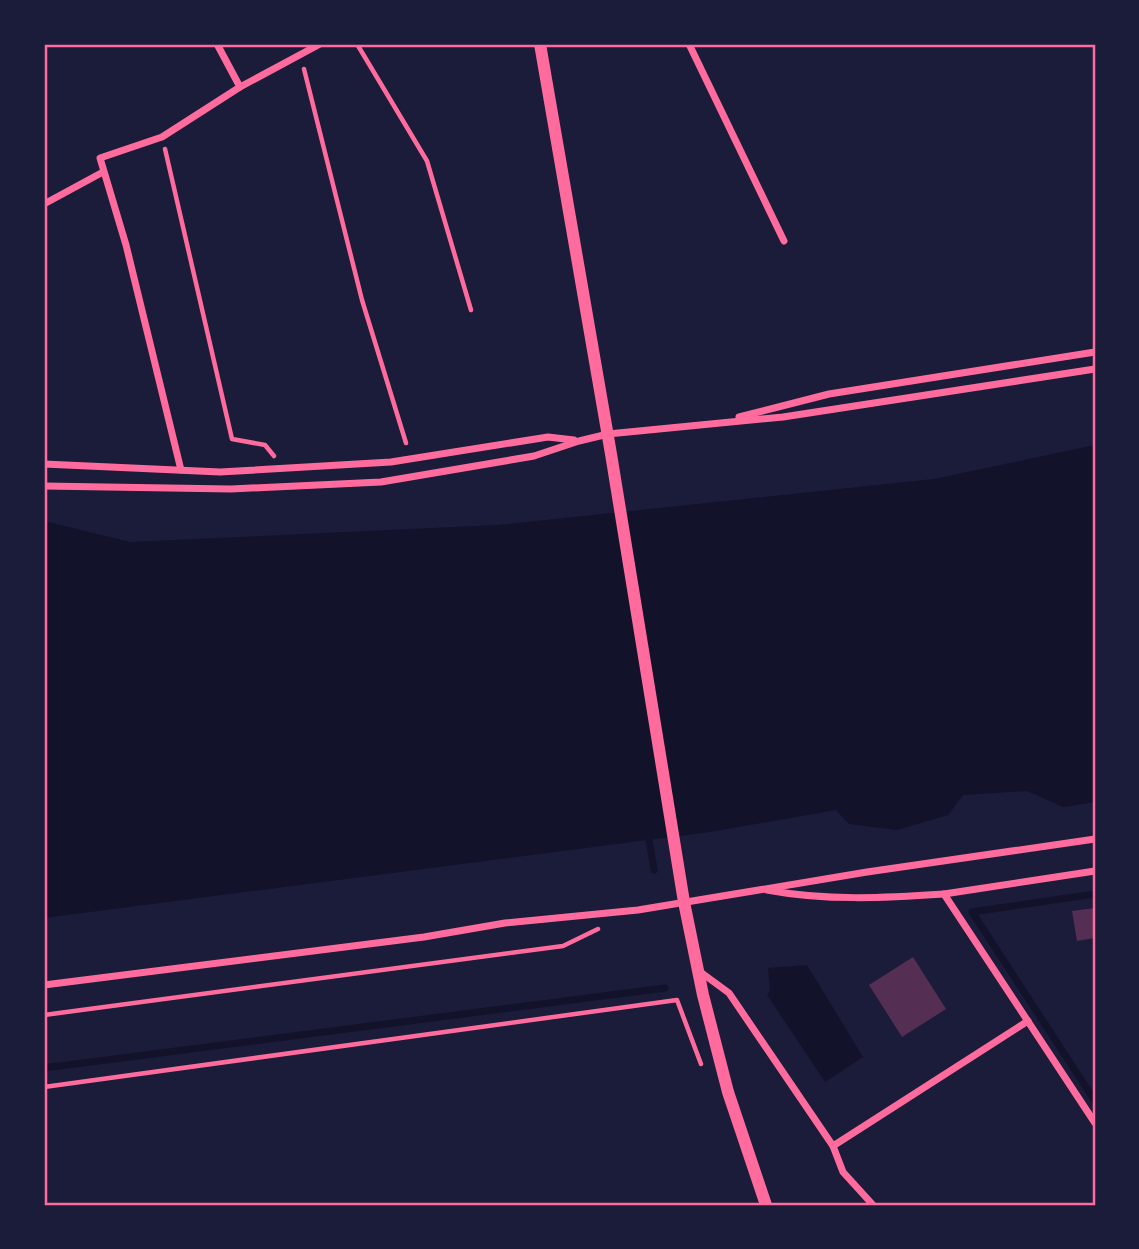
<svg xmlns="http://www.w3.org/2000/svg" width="1139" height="1249" viewBox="0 0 1139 1249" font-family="'Fira Sans',sans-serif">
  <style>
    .water { fill: #12122b }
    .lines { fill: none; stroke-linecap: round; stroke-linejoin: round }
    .stream { stroke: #12122b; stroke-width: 7 }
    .building { fill: #542f53 }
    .path { stroke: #ff6b9d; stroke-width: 4.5 }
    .minor { stroke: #ff6b9d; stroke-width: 7 }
    .tertiary { stroke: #ff6b9d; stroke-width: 12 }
    .neatline { fill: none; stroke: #ff6b9d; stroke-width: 2.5 }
  </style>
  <rect width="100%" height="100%" fill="#1b1b3a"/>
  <g class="water">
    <path d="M1095 445V802L1063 807 1027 791 963 795 948 815 897 830 849 824 836 810 710 832 44 918V521L130 542 498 525 934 479Z"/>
    <path d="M807 965 863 1057 825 1082 767 995 770 990 768 968Z"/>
  </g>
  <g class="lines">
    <g class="stream">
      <path d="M648 833 654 870"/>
      <path d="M1095 894 972 912 1095 1101"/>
      <path d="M44 1068 665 988"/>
    </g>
  </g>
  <g class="building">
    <path d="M1095 908V938L1077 941 1072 911Z"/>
    <path d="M913 957 946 1009 902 1037 869 985Z"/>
  </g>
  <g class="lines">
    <g class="path">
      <path d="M357 44 427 161 471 310"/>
      <path d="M304 69 362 300 406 443"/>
      <path d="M165 149 232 439 265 445 274 456"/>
      <path d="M44 1015 563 946 598 929"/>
      <path d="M44 1087 677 1000 701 1064"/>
    </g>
    <g class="minor">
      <path d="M217 44 240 87"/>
      <path d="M689 44 784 241"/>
      <path d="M44 204 103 172"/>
      <path d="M739 417 829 394 1095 352"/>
      <path d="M44 464 220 472 391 462 548 437 574 440"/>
      <path d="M181 470 126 245 100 158 162 137 240 87 320 44"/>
      <path d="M44 486 231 489 381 482 534 456 579 441 608 434 783 417 1095 369"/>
      <path d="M1095 871 944 894 1095 1123"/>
      <path d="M767 890C825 901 885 898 944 894"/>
      <path d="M699 971 729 993 833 1146 1028 1021"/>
      <path d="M44 985 424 937 505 923 638 910 867 872 1095 839"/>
      <path d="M833 1146 843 1172 873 1205"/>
    </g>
    <path class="tertiary" d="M540 44 611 454 684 902 703 995 728 1092 766 1205"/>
  </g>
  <rect width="1139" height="1249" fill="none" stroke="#1b1b3a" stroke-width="91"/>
  <rect x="46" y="46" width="1048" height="1158" class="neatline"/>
</svg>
